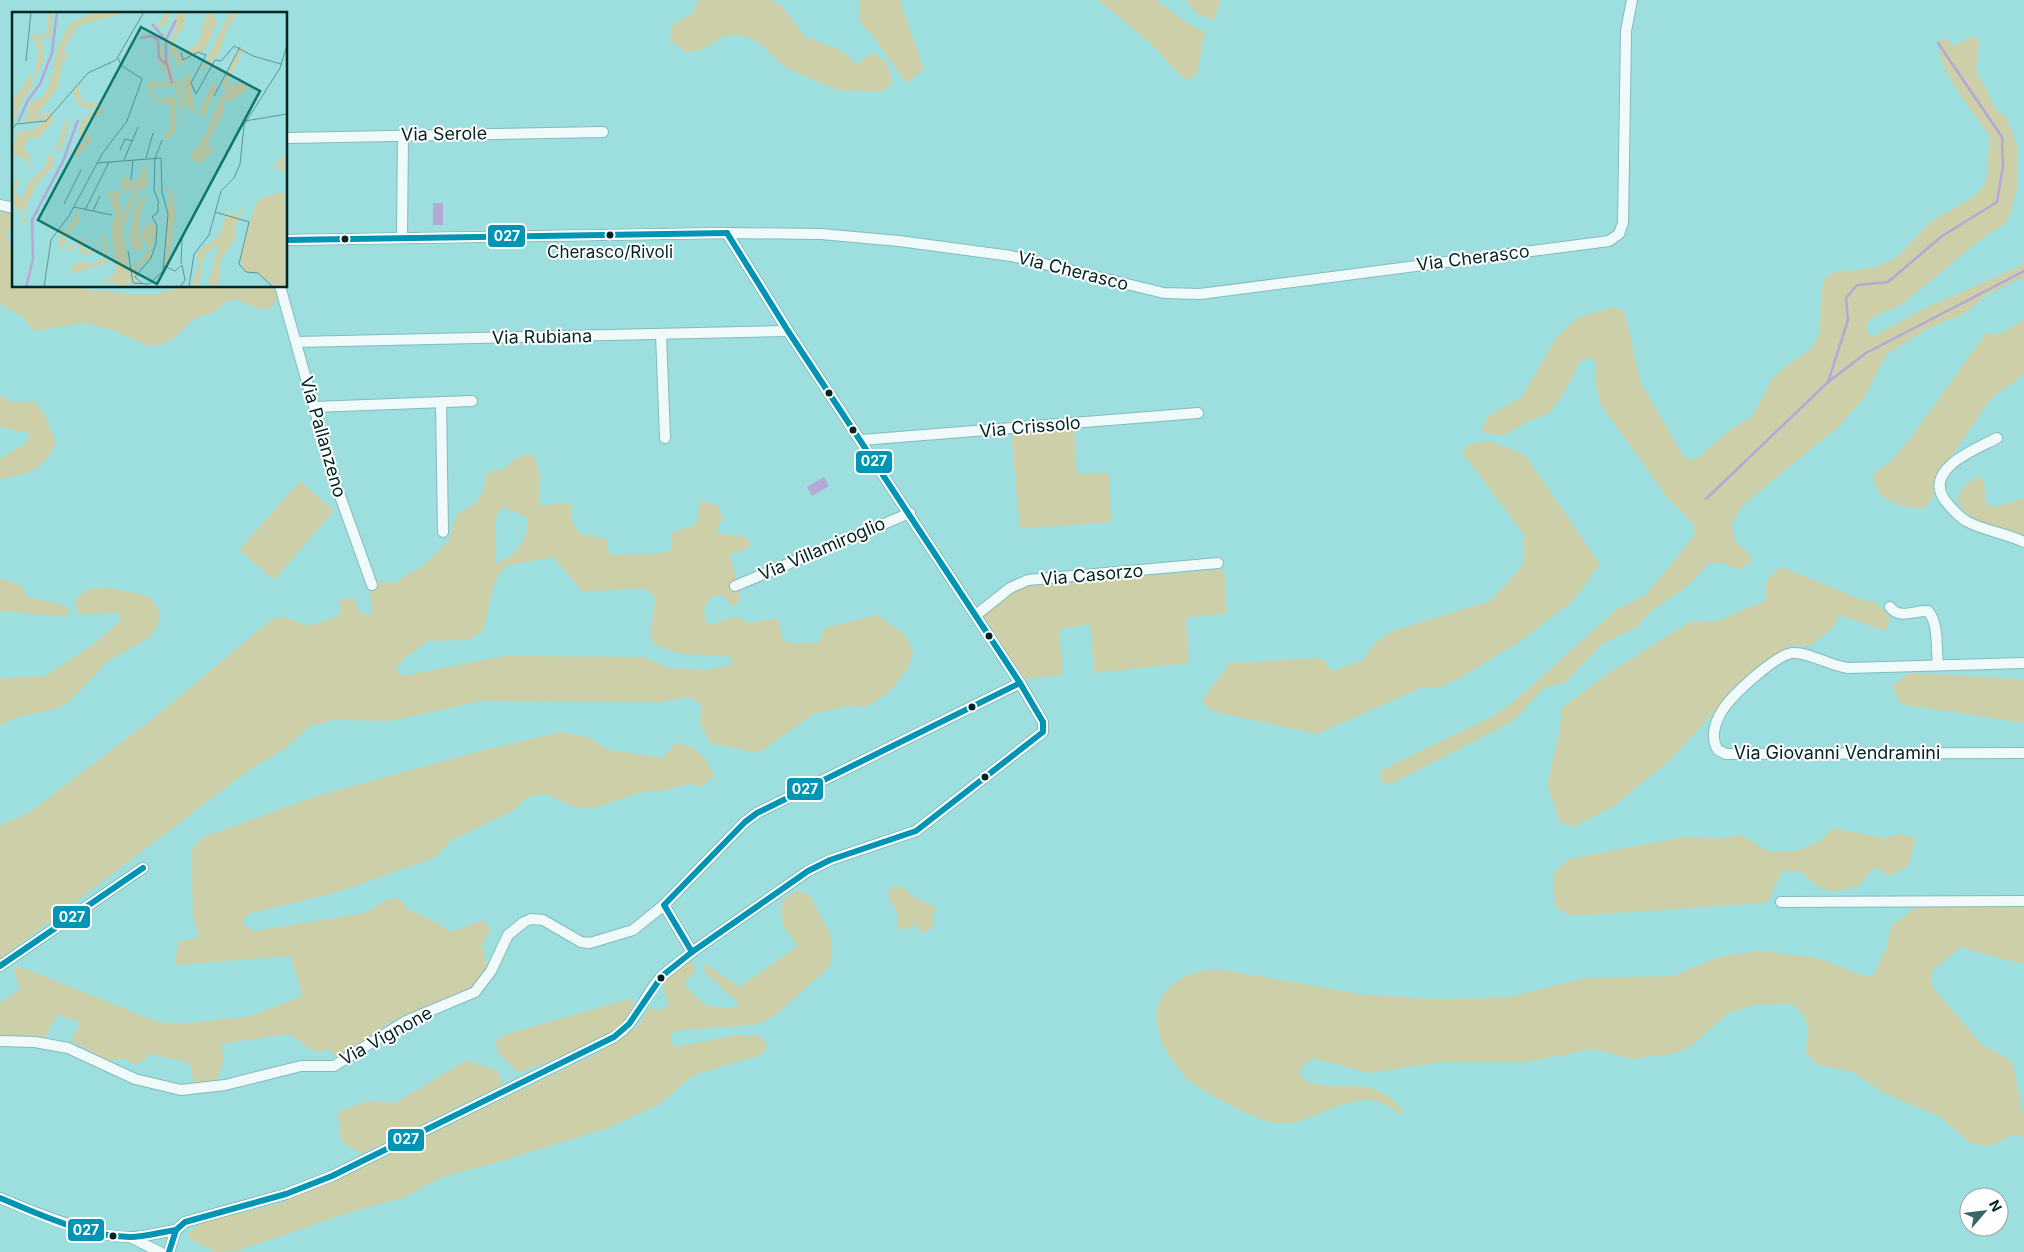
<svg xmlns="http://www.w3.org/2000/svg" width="2024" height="1252" viewBox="0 0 2024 1252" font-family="Inter,sans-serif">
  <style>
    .green { fill: #cdcfa8; fill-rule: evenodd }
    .water { fill: #b4a8d7 }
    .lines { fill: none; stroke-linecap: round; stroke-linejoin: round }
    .stream { stroke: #b4a8d7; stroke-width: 2.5 }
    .street-casing { stroke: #84bbba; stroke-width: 12 }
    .street { stroke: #f0fafa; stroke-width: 10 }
    .bus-1-casing { stroke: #fff; stroke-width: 10 }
    .bus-1 { stroke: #0095b5; stroke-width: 6 }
    .bus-dot { fill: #002525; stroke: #fff; stroke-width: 2 }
    .labels { text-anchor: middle; stroke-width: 4; stroke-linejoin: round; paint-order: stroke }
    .bus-label { font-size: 17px; fill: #002525; stroke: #fff }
    .street-label { font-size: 18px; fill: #002525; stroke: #fff }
    .inset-river { fill: none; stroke: #b4a8d7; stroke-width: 2.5 }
    .inset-road { fill: none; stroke: #5e9595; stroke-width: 1 }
    .view { fill: #0f766e; fill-opacity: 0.15; stroke: #0f766e; stroke-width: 2.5 }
    .inset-edge { fill: none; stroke: #002525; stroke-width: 2.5 }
    .line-badge { stroke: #fff; stroke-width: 2 }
    .badge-label { font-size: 14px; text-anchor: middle; font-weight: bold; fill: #fff }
  </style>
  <rect width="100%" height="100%" fill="#9ddfdf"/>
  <g class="green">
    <path d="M698 0H769L780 4 805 37 840 50 857 64 872 53 887 62 893 83 882 92 838 90 786 68 760 44 746 36 726 35 701 50 686 52 670 41 671 26 693 13Z"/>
    <path d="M859 0H900L924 70 906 83 876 40 859 21Z"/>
    <path d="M1098 0H1156L1189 24 1205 32 1197 74 1190 79 1183 78 1150 43Z"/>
    <path d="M1185 0H1221L1214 20 1196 13Z"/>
    <path d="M1972 37 1978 39 1979 47 1976 70 1996 109 2007 118 2017 145V189L2009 217 2003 225 1984 237 1901 305 1875 316 1866 324 1869 335 1874 336 1925 308 2022 265 2024 261V279L2017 280 1986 295 1966 313 1927 329 1886 355 1864 398 1839 426 1744 504 1732 523 1734 540 1752 557 1751 562 1739 570 1721 563H1709L1689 585 1650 612 1636 628 1602 644 1566 682 1544 688 1512 722 1389 785 1379 779 1382 770 1495 715 1518 698 1617 609 1646 595 1693 537 1694 525 1667 497 1601 405 1595 381 1596 363 1591 357 1581 361 1560 399 1549 413 1529 421 1504 435 1486 434 1482 429 1488 416 1522 397 1556 338 1579 317 1614 307 1625 313 1640 381 1684 457 1692 460 1700 456 1731 429 1752 417 1772 379 1786 366 1812 348 1820 332 1821 292 1825 278 1835 272 1874 268 1897 257 1930 222 1975 196 1986 182 1990 137C1976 114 1932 66 1940 40L1947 39 1953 46Z"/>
    <path d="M0 212 14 215V226L6 232 14 257V286H63L138 295 158 294 181 286H273L277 298 270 309H260L237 300 227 301 214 312 194 319 173 339 162 345 149 346 110 329 84 323 33 331 24 318 0 304Z"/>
    <path d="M2024 320V374L1991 399 1941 471 1933 497 1925 508C1909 510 1885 503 1877 489 1874 484 1874 477 1873 473L1890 462 1910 439 1986 333 2000 334Z"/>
    <path d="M0 395 11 402H35L45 415 56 442C45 470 29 474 0 479V459L25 444 30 433 0 427Z"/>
    <path d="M1074 427 1077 474 1109 473 1111 522 1020 529 1011 432Z"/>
    <path d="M1490 441 1525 455 1600 564 1573 601 1518 643 1463 676 1441 687H1423L1317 734 1211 711 1202 700 1230 663 1321 658 1333 671 1363 660 1376 642 1392 631 1490 601 1524 564V535L1462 452 1469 444Z"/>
    <path d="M528 454 535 457 539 472 540 506 566 503 572 504V522L580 534 607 539 609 555 661 553 672 550 671 533 697 524 700 501 717 505 723 519 717 527 718 533 745 537 750 542V547L730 555 740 593 738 604 731 606 724 595 712 596 704 608 706 621 710 625C726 621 734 611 749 623L774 619 780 621 781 637 787 643H819L824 628 878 615 904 634 913 651 908 668 889 692 866 707 848 706 814 714 758 753 710 743 700 724 701 704 689 697 663 702 482 701 390 721 332 720 309 727 283 750 252 768 0 959V826L30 812 156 716 272 619 284 617 309 626 341 615 339 601 353 597 360 613 372 615 370 592 375 581 393 583 424 565 449 540 456 515C478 502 484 500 486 473L506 468 513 460ZM502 507 527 517C530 540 516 555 496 564L495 518ZM553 557 583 592 642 588 650 592 655 601 650 636 654 644 676 653 731 657 733 664 706 670 668 668 644 657 504 656 402 676 396 671 403 659 428 641 469 640 483 631 495 581 506 566Z"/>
    <path d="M1977 476 1984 481 1986 503 1995 507 2024 498V538C1999 529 1924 510 1977 476Z"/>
    <path d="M300 481 334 511 274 580 239 550Z"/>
    <path d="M1784 568 1865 601 1875 602 1890 618 1886 631 1839 615 1833 627 1811 646 1790 645 1767 661 1718 708 1669 761 1614 806 1574 827 1560 822 1547 785 1559 735 1562 708 1610 672 1690 622 1717 621 1765 601 1766 582 1777 569Z"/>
    <path d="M1224 569 1227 613 1186 618 1189 663 1094 673 1090 624 1059 629 1063 675 1022 679 983 616 1020 587Z"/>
    <path d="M0 578 22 586 28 597 64 605 70 612 63 617 0 611Z"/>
    <path d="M111 588 149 596 160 611 157 627 149 638 108 661 70 701 56 709 14 718 0 726V678L45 676 94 644 120 621V613L78 614 75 600 86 589Z"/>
    <path d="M1908 673 2024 679V723L1900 704 1892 686Z"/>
    <path d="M561 732 588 737 606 749 662 758 676 743C698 747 706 756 714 776L701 787 690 784 665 790 639 793 594 808H577L545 794 528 797 512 811 450 841 436 857 338 892 248 914 242 923 255 931 364 913 391 898 402 900 406 908 440 925 451 932 483 920 491 931 482 944 487 965 476 987 409 1017 397 1018 366 1038 354 1053 338 1061 330 1049 319 1052 305 1047 302 1042 288 1034 221 1044 224 1061 215 1083 195 1088 190 1063 151 1054 137 1065 123 1059 108 1060 71 1041 80 1022 57 1015 45 1038 0 1036V1003L20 989 13 968 21 967 155 1021 177 1024 247 1017 303 996 290 956 175 965 178 942 199 937 193 918 191 850 203 837 317 796 480 751Z"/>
    <path d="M1833 828 1883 838 1899 834 1916 838 1908 866 1889 876 1874 867 1858 887 1833 892 1817 886 1801 872 1782 871 1767 903 1570 916 1555 907 1553 874 1568 859 1684 837 1720 838 1741 835 1770 852 1797 851 1820 841Z"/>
    <path d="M902 886 915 898 935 907 932 928 922 933 916 925 906 930 897 927V914L888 895 889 889Z"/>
    <path d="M798 890 810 896 832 938 830 966 776 1015 759 1024 674 1031 669 1040 675 1047 737 1035 760 1036 768 1045 761 1055 694 1075 660 1104 608 1128 488 1165 442 1177 403 1198 357 1210 237 1251 215 1252 188 1238 189 1233 201 1223 278 1204 369 1164 598 1053 639 1025 650 1007 657 1011 669 1005 664 990V980L690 959 696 969 686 982V987L705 1005 731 1009 739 1004 703 970 707 965 739 987 798 946C785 929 777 921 783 899Z"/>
    <path d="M1918 906H2024V964L1976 952 1962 946 1932 971 1931 985 1982 1045 2012 1061 2024 1117V1138L2015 1134 1989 1146 1972 1144 1939 1116 1883 1093 1853 1072 1816 1064 1806 1053 1808 1026 1802 1013 1791 1004 1752 1005 1727 1014 1690 1047 1671 1054 1632 1059 1594 1049 1527 1062H1442L1369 1073 1312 1058 1302 1067 1300 1076 1309 1083C1350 1091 1375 1075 1404 1112L1402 1115C1392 1108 1381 1100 1368 1100 1332 1100 1303 1132 1266 1121 1250 1116 1201 1091 1188 1080 1183 1076 1179 1068 1174 1062 1138 1014 1160 973 1218 969L1366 995 1440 999 1510 997 1585 978 1673 976 1719 957 1759 951 1818 958 1866 977 1876 973 1880 960 1886 950 1891 926Z"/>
    <path d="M633 998C632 1007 633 1017 627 1024 613 1039 540 1064 518 1073L497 1051 496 1040 510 1033Z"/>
    <path d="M467 1060 498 1071 502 1085 361 1154 341 1141 338 1112 368 1101 395 1103Z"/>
  </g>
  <g class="water">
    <rect x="433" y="203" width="10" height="22"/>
    <path d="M824 477 829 486 812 496 807 487Z"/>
  </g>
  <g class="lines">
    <g class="stream">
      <path d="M1828 382 1848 320 1846 298 1857 285 1888 282 1942 236 1997 202 2003 166 2002 137 1938 43"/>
      <path d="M1706 499 1828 382 1866 353 2024 271"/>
    </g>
    <defs>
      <g id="street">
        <path d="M286 138 603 132"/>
        <path d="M0 205 14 208"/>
        <path d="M402 238 403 134"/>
        <path d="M286 240 727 233 821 234 899 241 1011 256 1164 293 1200 294 1609 241 1619 234 1623 223 1626 31 1632 0"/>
        <path d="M280 286 335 482 372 585"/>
        <path d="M661 334 665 438"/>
        <path d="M296 342 788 331"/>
        <path d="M441 402 443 532"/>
        <path d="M314 407 472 401"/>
        <path d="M1997 438C1977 449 1924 468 1944 499 1950 507 1957 515 1966 521 1984 531 2006 533 2024 542"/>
        <path d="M861 440 1198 413"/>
        <path d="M735 586 910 513"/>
        <path d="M1890 607C1900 620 1915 610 1928 611 1939 623 1936 649 1938 665"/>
        <path d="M976 615 1010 588 1028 580 1218 563"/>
        <path d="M2024 663 1848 668C1830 666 1809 652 1793 653 1776 654 1731 696 1722 711 1715 722 1710 738 1718 750L1726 754 2024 753"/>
        <path d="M1781 902 2024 901"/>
        <path d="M692 952 664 905 745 822 757 813 1020 683"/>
        <path d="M0 966 143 868"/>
        <path d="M0 1041 35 1042 68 1048 135 1079 181 1090 225 1085 301 1066H334L406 1021 475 992 491 971 508 935 524 922 531 919 543 920 581 942 590 943 633 930 664 905"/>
        <path d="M0 1198C31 1211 97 1238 130 1237 145 1237 161 1232 176 1230"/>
        <path d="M132 1238 160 1252"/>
        <path d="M169 1252 176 1230 185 1222 286 1194 332 1176 614 1037C638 1022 643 996 662 976L692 952 808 871 830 860 916 831 1043 732V722L1020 683 788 331 727 233"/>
      </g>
    </defs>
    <use href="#street" class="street-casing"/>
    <use href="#street" class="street"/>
    <defs>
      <g id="bus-1">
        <path d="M286 240 727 233"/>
        <path d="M692 952 664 905 745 822 757 813 1020 683"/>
        <path d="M0 966 143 868"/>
        <path d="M0 1198C40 1215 86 1236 130 1237 145 1237 161 1232 176 1230"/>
        <path d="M169 1252 176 1230 185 1222 286 1194 332 1176 614 1037 629 1024 662 976 692 952 808 871 830 860 916 831 1043 732V722L1020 683 788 331 727 233"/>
      </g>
    </defs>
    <use href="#bus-1" class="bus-1-casing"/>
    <use href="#bus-1" class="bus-1"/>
  </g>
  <g class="bus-dot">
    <circle cx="610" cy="235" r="4.5"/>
    <circle cx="345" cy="239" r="4.5"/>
    <circle cx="829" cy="393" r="4.5"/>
    <circle cx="853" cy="430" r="4.5"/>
    <circle cx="989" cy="636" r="4.5"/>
    <circle cx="972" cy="707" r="4.5"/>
    <circle cx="985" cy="777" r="4.5"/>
    <circle cx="661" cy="978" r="4.5"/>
    <circle cx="113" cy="1236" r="4.5"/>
  </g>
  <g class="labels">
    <g class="bus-label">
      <text x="610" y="258">Cherasco/Rivoli</text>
    </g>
    <g class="street-label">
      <text transform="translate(444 134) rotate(-1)" y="6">Via Serole</text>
      <text transform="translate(1473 258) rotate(-7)" y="6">Via Cherasco</text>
      <text transform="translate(1073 271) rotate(14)" y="6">Via Cherasco</text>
      <text transform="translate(542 337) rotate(-1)" y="6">Via Rubiana</text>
      <text transform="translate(1030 427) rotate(-5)" y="6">Via Crissolo</text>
      <text transform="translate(323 437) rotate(74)" y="6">Via Pallanzeno</text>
      <text transform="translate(822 549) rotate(-23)" y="6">Via Villamiroglio</text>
      <text transform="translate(1092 575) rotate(-5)" y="6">Via Casorzo</text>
      <text x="1837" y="759">Via Giovanni Vendramini</text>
      <text transform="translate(386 1036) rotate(-29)" y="6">Via Vignone</text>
    </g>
  </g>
  <g transform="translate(12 12)">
    <rect width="275" height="275" fill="#9ddfdf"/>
    <path d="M35 0H40L39 24 27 27 32 35V48L21 71 27 37 19 23H32L36 14ZM85 0H117L65 14 52 37 56 46 51 49 45 77 24 104 38 100 35 106 13 111 18 91 30 85 39 70 35 66 40 65 44 40 53 20 60 10ZM152 0H159L153 14 136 16 149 10ZM166 0H174L172 15 163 25 165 39 172 50 169 54H166L158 36 165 11 160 14 155 34 162 67 168 70 171 116 163 74 141 75 143 88 161 84 163 89V120L154 129 152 125 158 115 159 97 154 90 143 92 136 74 138 69 155 71 154 62 145 48 144 28 128 25 130 22 146 25 153 47 152 27ZM193 0H206L199 2 205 9 199 26 191 39 173 47 172 44H175L177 36 184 34 189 24 190 11 194 10ZM218 0H227L214 19 207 42 187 63ZM228 36 231 39 216 70 218 74 229 70 236 72V77L220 89 213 88 211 102 193 137 203 131 198 143 189 150H181L179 143 194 122 206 89 214 80 210 71ZM178 60H182L178 64 183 101 173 95 172 89 170 68ZM19 62 21 73 10 89 0 116V89ZM203 68 205 76 191 106 187 102 191 90ZM71 70 67 77 70 90 88 92V95L77 97 66 93 61 78ZM90 95 93 99 75 109 70 121 79 124V129L64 146 60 139 76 127 66 123 70 107ZM40 101 41 110 25 127 19 124 12 135 18 145 17 156 14 148 0 141V132L8 119 22 118ZM53 108 56 109 53 127 46 141 39 135 44 137ZM32 139 41 145V155L27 169 15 193 13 212H9L13 196 7 199 1 192 0 173 9 164 3 180 10 187 17 170 33 155 36 145ZM275 141V147L271 150 275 161 261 154ZM134 154 136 174 127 178 111 216 119 271 110 275 98 269 88 272 104 260 99 214 103 204 96 181 110 178V166L116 165 121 172 129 163V156ZM126 172 114 194 110 205 107 184 115 176 120 179ZM151 177 160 178 162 188 159 197 165 189 157 249 154 253 155 193 159 190H154L157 188V181ZM136 180 129 198 126 231 131 217 140 209 144 213 142 231 137 240 140 245 126 254V270L122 271 119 256 133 244 136 230 132 229 127 241 117 233 118 218 124 192ZM269 180 275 182V275L262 274 248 262 232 258 228 246 243 193 249 186ZM216 193 215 201 222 204 234 195 224 211V226L208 249 206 275 196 272 207 232 192 243 187 275H183L180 272 188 251 184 242 208 223ZM67 197V210L53 226 55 229 51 234 56 237 68 225 72 227 73 240 88 233 77 244 68 240 69 228 58 240 53 236 49 238 47 232 49 224 45 222 48 218 55 219ZM90 224 94 226 96 237 95 251 59 262 60 255 71 248 73 253 91 248V229L86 230Z" fill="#cdcfa8" fill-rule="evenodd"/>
    <path class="inset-river" d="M140 12 154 28M128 26 140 24 146 28 147 46 154 52M160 71 154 48V28L164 8M6 110 16 88 28 72 40 41 45 0M14 275 21 247 20 208 51 149 66 108"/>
    <path class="inset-road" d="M169 40 171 48 186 40 194 43 179 71 184 82 203 48 209 49 222 34 241 44 269 52M14 49 19 0M202 84 228 35M233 109 275 102M0 118 4 112 34 109 76 61 104 48 132 0M108 138 113 127 120 129M134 146 141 121M112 148 126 115M85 151 149 146 150 180 156 202 151 259 137 272 121 271 116 239M119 168 121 148M147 191 142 178 143 146 150 128M52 192 69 158M62 195 100 203M73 198 97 150M81 199 88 184M203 200 237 210 227 252 234 260 246 261 261 275M169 252 170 227M152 254 163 259 170 253 173 268 168 275M130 271 123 265 139 246 144 231 145 213 140 205 146 200V191M32 275 39 228 58 202 90 142 115 109 130 67 109 53 106 46M177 275 182 242 197 223 209 179 222 166 228 152 232 113 268 56 275 33"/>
    <path class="view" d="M129 15 248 79 145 272 26 208Z"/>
    <rect width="275" height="275" class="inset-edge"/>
  </g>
  <g class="line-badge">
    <rect x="487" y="224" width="39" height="24" rx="5" fill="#0095b5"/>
    <rect x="855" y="450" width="38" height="24" rx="5" fill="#0095b5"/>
    <rect x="786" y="777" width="38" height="24" rx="5" fill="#0095b5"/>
    <rect x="52" y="905" width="39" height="24" rx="5" fill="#0095b5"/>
    <rect x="387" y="1128" width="38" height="24" rx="5" fill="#0095b5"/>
    <rect x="67" y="1218" width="38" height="24" rx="5" fill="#0095b5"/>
  </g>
  <g class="badge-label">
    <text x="507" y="241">027</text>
    <text x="874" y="466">027</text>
    <text x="805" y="794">027</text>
    <text x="72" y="922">027</text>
    <text x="406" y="1144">027</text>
    <text x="86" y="1235">027</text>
  </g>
  <g transform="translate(1984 1212) rotate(62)"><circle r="24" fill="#ffffff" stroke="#99a8a8"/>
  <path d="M0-4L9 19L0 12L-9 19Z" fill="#376666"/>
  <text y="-8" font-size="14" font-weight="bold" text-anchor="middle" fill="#002525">N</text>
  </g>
</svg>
